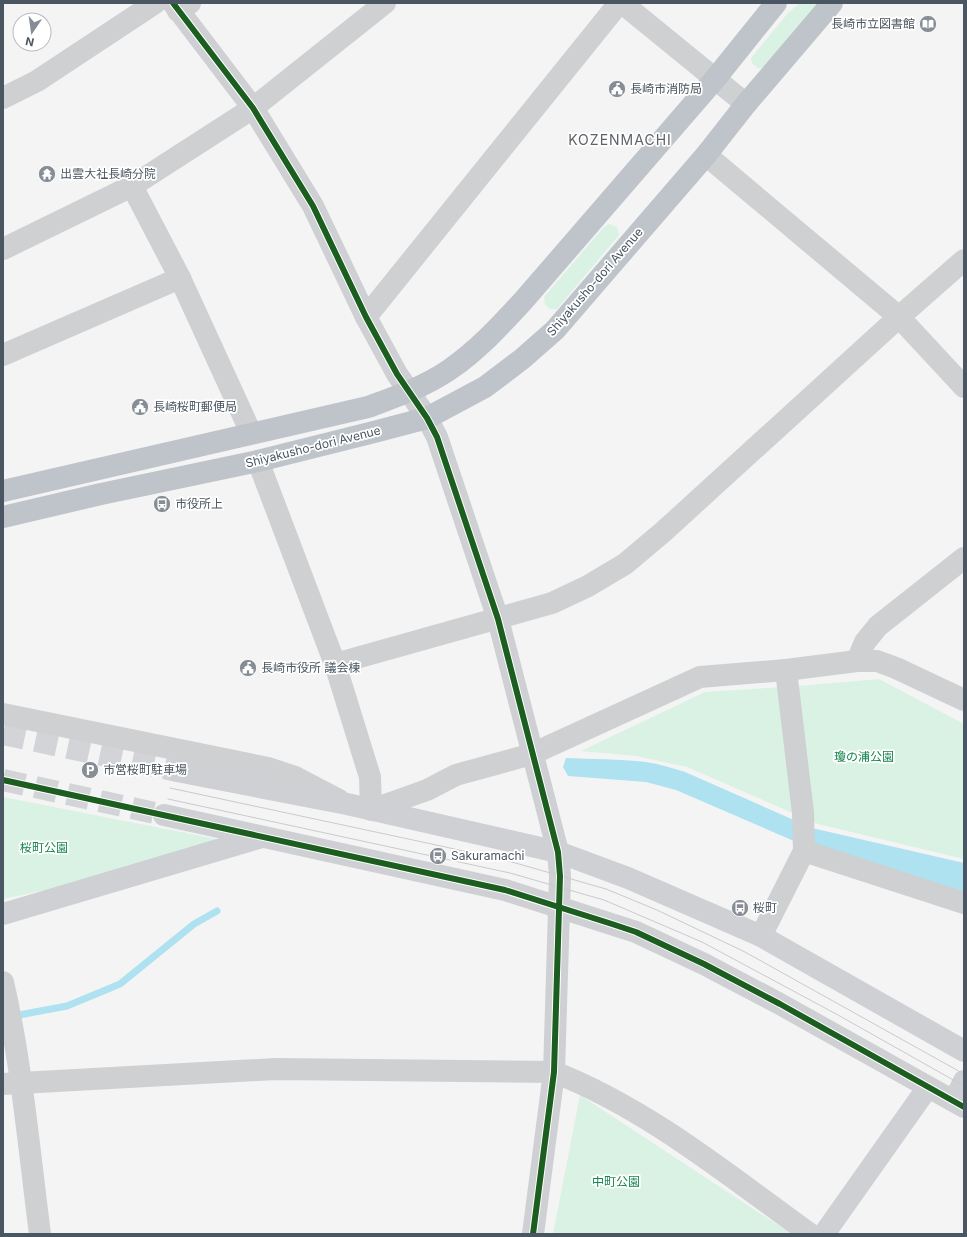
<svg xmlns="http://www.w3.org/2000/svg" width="967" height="1237" viewBox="0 0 967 1237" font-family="Inter,'Noto Sans JP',sans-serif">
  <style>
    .green { fill: #d9f2e3 }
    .water { fill: #aee2f0 }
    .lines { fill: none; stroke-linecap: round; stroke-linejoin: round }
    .stream { stroke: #aee2f0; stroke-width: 7 }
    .secondary-tunnel { stroke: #d2d4d7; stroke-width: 22; stroke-dasharray: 22 11; stroke-linecap: butt }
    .street { stroke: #ced0d2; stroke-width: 22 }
    .secondary { stroke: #ced0d4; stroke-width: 22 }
    .highway { stroke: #bec4c9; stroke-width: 22 }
    .tram { stroke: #c9cacc; stroke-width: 1 }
    .cycleway-casing { stroke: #fff; stroke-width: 8 }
    .cycleway { stroke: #1b5e20; stroke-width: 6 }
    .labels { text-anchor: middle; stroke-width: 3.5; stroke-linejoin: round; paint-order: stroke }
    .poi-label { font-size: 12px; fill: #4a5661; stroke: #fff; text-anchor: start }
    .street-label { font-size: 12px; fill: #4a5661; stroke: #fff }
    .park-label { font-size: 12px; fill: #17864f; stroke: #fff }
    .quarter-label { font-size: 14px; letter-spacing: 1px; fill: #5f6368; stroke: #fff }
  </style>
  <rect width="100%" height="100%" fill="#f4f4f4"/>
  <g class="green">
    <path d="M800 3H819L764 68H758L752 63 751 58 788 13Z"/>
    <path d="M609 224 617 227 619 235 557 309H550L545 305 544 297 604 227Z"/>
    <path d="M879 679 964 724V859L818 824 687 767 636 756 581 751 705 692 799 686Z"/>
    <path d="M3 797 252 846 3 899Z"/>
    <path d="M580 1095 787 1231 789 1234H553Z"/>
  </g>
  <path class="water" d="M566 758C592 759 619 759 646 762 659 764 672 768 685 772L812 828 964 863V893L794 841 676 790 646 782 568 776 563 767Z"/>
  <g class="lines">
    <path class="stream" d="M13 1013 19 1015 67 1006 120 984 194 924 217 911"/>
    <g class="secondary-tunnel">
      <path d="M3 734 177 771"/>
      <path d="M3 780 164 815"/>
    </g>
    <g class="street">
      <path d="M622 3 746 104"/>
      <path d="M178 11 190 3"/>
      <path d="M3 98 37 81 155 3"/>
      <path d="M706 155 899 317 964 387"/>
      <path d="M132 186 180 278 251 433"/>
      <path d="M3 249 132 186 253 108 385 3"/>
      <path d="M366 317 619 3"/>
      <path d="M3 355 180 278"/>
      <path d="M258 461 335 664 370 777 371 810 427 790 456 775 532 754 700 677 786 670 857 661H877L896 668 964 700"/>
      <path d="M857 661 865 642 878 626 964 558"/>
      <path d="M335 664 552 603 588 586 625 564 663 532 899 317 964 260"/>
      <path d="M3 714 268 768 295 777 339 800"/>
      <path d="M804 851 964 903"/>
      <path d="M761 936 804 851 803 813 786 670"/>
      <path d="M3 982C22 1065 29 1150 40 1234"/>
      <path d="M3 1084 276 1069 554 1072C648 1109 728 1175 810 1234"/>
    </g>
    <g class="secondary">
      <path d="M173 3 253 108 313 206 366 317 397 374 427 418 437 437 498 619 558 852 560 876 554 1072 533 1234"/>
      <path d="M177 771 347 804 558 852 628 878 761 936 964 1051"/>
      <path d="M164 815 505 890 636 932 704 964 780 1004 964 1107"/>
      <path d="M3 914 262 837"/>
      <path d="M954 1101 964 1081"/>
      <path d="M824 1234 928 1087"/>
    </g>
    <g class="highway">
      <path d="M3 491 368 407C395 397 424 387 449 370 477 351 500 326 523 301L715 79 776 3"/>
      <path d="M3 517 101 494 258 461 374 432 427 418 485 387 522 359 555 330 706 155 746 104 832 3"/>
    </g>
    <g class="tram">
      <path d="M170 788 441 846 512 862 606 889 657 910 745 952 964 1074"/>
      <path d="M168 799 510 873 604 900 702 942 838 1015 964 1086"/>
    </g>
    <defs>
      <g id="cycleway">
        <path d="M173 3 253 108 313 206 366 317 397 374 427 418 437 437 498 619 558 852 560 876 554 1072 533 1234"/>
        <path d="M3 780 505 890 612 924 636 932 704 964 780 1004 964 1107"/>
      </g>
    </defs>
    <use href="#cycleway" class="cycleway-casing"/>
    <use href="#cycleway" class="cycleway"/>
  </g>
  <defs>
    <symbol id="library-disc" viewBox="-11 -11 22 22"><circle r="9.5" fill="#868d94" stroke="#fff"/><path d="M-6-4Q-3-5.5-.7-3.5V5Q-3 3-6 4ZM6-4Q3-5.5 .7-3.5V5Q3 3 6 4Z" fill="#fff"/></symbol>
    <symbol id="civic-disc" viewBox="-11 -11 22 22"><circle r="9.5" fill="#868d94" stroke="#fff"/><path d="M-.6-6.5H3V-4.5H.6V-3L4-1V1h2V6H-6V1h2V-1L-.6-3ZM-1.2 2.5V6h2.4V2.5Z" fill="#fff"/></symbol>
    <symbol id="temple-disc" viewBox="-11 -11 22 22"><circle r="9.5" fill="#868d94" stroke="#fff"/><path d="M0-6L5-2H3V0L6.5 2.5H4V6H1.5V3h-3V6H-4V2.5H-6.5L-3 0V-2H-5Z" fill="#fff"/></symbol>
    <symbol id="bus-disc" viewBox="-11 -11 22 22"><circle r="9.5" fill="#868d94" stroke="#fff"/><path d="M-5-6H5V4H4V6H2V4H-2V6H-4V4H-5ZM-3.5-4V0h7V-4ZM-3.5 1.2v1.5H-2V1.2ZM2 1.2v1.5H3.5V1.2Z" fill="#fff"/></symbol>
    <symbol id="parking-disc" viewBox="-11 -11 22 22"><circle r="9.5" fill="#868d94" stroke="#fff"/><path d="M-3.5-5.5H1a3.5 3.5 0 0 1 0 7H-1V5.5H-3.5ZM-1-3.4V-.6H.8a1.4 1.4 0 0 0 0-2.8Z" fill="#fff"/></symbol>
  </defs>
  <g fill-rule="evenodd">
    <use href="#library-disc" x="918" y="14" width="20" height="20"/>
    <use href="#civic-disc" x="607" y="79" width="20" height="20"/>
    <use href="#temple-disc" x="37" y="164" width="20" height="20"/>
    <use href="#civic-disc" x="130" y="397" width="20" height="20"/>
    <use href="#bus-disc" x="152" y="494" width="20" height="20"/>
    <use href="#civic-disc" x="238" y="658" width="20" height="20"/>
    <use href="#parking-disc" x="80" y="760" width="20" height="20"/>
    <use href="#bus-disc" x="428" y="846" width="20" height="20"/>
    <use href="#bus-disc" x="730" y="898" width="20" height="20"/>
  </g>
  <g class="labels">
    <g class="poi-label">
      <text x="915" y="28" text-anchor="end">長崎市立図書館</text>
      <text x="630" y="93">長崎市消防局</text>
      <text x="60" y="178">出雲大社長崎分院</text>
      <text x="153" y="411">長崎桜町郵便局</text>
      <text x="175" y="508">市役所上</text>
      <text x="261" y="672">長崎市役所 議会棟</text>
      <text x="103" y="774">市営桜町駐車場</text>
      <text x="451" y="860">Sakuramachi</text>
      <text x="753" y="912">桜町</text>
    </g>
    <g class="street-label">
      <text transform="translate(595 282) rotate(-49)" y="4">Shiyakusho-dori Avenue</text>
      <text transform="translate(313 447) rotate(-14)" y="4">Shiyakusho-dori Avenue</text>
    </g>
    <g class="park-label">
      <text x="864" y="761">瓊の浦公園</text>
      <text x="44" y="852">桜町公園</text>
      <text x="616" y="1186">中町公園</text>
    </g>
    <g class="quarter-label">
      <text x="620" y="145">KOZENMACHI</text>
    </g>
  </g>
  <rect width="967" height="1237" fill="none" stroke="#4a5661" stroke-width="8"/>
  <g transform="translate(32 32) rotate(193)"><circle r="19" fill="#ffffff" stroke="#b7bbc0"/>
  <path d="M0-3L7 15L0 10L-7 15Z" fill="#868d94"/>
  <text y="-6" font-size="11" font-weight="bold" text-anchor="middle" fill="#4a5661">N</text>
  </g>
</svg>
